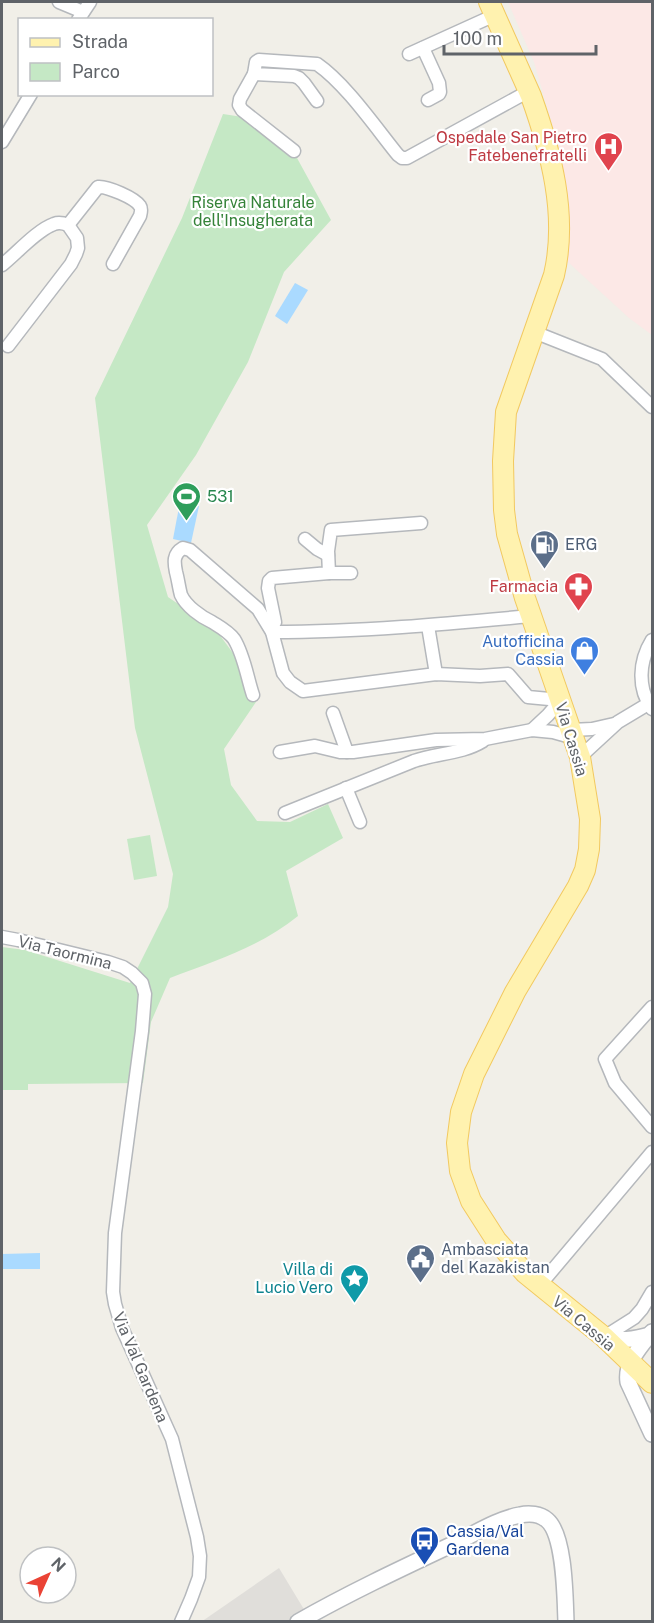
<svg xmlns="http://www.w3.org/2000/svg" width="654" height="1623" viewBox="0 0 654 1623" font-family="'Public Sans',sans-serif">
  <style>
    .industrial { fill: #e0deda }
    .medical { fill: #fce8e6 }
    .green { fill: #c5e8c5 }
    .water { fill: #aadaff }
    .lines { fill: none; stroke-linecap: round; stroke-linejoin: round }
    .minor-casing { stroke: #b5b8bc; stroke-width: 15 }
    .tertiary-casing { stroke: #b5b8bc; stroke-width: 18 }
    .primary-casing { stroke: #f2c960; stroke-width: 22 }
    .minor { stroke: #fff; stroke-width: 12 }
    .tertiary { stroke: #fff; stroke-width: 15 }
    .primary { stroke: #fff2af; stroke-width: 20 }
    .labels { text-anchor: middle; stroke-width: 4.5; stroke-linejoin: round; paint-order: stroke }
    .health-label { font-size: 16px; fill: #be3a42; stroke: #fff; text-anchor: end }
    .park-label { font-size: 16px; fill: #348238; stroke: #fff }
    .leisure-label { font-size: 16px; fill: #27864d; stroke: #fff; text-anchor: start }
    .service-label { font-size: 16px; fill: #4e5e75; stroke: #fff; text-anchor: start }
    .shop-label { font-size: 16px; fill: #366cbe; stroke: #fff; text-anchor: end }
    .street-label { font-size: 16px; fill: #5f6368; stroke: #fff }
    .culture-label { font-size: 16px; fill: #0d838f; stroke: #fff; text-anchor: end }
    .transit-label { font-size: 16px; fill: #164399; stroke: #fff; text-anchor: start }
  </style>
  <rect width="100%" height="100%" fill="#f1efe8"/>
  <path class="industrial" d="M279 1568 308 1616 298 1621 201 1622Z"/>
  <path class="medical" d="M508 2H652V335L629 318 568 262 569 201 558 144 534 62Z"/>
  <g class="green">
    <path d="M223 114 249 118 297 158 331 220 284 272 248 362 196 455 147 525 168 597 216 630 252 679 256 702 224 749 231 785 257 821 290 822 328 804 343 838 286 871 298 916C260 947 215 961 170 978L151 1022 143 1083 28 1084V1090H2V947L25 950 130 983 168 907 173 874 135 728 95 398 182 218Z"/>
    <path d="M150 835 157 876 134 880 127 839Z"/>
  </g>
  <g class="water">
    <path d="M295 283 308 290 287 324 275 316Z"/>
    <path d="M180 502 199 506 191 543 173 539Z"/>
    <path d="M40 1253V1269H2V1254Z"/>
  </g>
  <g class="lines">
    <defs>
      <g id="minor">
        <path d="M59 2 83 12"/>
        <path d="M78 20 90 2"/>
        <path d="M423 48 439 83 440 92 439 94 428 100"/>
        <path d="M409 54 495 15"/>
        <path d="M254 74 240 99 239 105 242 110 294 151"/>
        <path d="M317 101 304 83 299 78 294 76 254 74 256 62 259 60 317 64C346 84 376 128 398 155L402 158H407L529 91"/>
        <path d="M2 142 31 94"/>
        <path d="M68 225 98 187C107 186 135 198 140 206 142 209 141 212 140 216L113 264"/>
        <path d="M2 265C16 254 37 230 54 224 59 222 63 223 68 225L77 238 78 248 76 254 71 264 8 346"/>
        <path d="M534 332 602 359 652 407"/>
        <path d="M305 539 317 549 328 555"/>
        <path d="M329 573H351"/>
        <path d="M269 626 275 622 268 588 269 581 272 578 329 573 328 551 331 530 421 523"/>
        <path d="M428 626 436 674"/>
        <path d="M272 632C359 632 445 624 531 616"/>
        <path d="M253 695C247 677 244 655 234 639 228 631 220 627 212 622 201 617 186 606 181 595 179 588 178 579 176 572 174 562 173 554 183 548L190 550 258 609 272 632 283 673 290 682 303 691 436 674 480 676 508 674 528 697 560 700"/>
        <path d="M652 709C637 688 639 661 652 640"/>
        <path d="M333 713 347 752"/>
        <path d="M532 730 548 715 560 701"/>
        <path d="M571 730 592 729 614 724"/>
        <path d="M280 752 315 746 340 752H353L436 740 485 739 532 730 553 732 574 738"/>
        <path d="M580 757 618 722 648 704"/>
        <path d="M346 788 360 822"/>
        <path d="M285 813 414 761C437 753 462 754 483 741"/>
        <path d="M2 937 18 940 108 962 123 967 132 973 142 983 145 994 142 1031 115 1233 113 1292 115 1304 122 1328 172 1439 197 1537 200 1556 199 1577 191 1599 181 1622"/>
        <path d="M652 1007 605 1059 615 1083 652 1127"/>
        <path d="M540 1285 652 1152"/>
        <path d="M604 1337 634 1318 642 1309 652 1292"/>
      </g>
      <g id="tertiary">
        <path d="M652 1332C641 1346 625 1362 628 1382L652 1434"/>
        <path d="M604 1337C620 1341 633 1340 650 1335"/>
        <path d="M298 1622C347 1594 398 1570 449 1546 471 1536 497 1519 520 1515 529 1513 540 1514 547 1520 565 1535 565 1598 566 1622"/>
      </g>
      <path id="primary" d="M489 2 531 96C551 152 568 215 554 275L506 412 503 461 504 510 507 534 525 598 580 757 590 819 589 849 585 870 578 886 515 992 474 1074 461 1112 457 1143 460 1171 471 1201 496 1240 525 1273 604 1337 652 1383"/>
    </defs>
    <use href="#minor" class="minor-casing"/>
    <use href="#tertiary" class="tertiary-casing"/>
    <use href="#primary" class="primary-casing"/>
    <use href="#minor" class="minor"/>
    <use href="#tertiary" class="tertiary"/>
    <use href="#primary" class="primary"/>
  </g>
  <defs>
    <symbol id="hospital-pin" viewBox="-11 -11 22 30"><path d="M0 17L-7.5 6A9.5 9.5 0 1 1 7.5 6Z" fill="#e0444e" stroke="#fff"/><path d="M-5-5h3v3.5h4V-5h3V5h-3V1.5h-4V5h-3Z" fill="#fff"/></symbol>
    <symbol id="stadium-pin" viewBox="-11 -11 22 30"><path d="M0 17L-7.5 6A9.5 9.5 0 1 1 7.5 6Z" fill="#2e9e5b" stroke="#fff"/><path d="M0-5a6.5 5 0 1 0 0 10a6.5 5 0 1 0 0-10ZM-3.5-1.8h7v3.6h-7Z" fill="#fff"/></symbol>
    <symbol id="fuel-pin" viewBox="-11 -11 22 30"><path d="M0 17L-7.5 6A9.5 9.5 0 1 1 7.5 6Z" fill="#5c6f8a" stroke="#fff"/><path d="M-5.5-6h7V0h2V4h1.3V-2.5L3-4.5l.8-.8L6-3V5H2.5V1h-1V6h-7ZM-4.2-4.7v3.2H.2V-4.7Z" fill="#fff"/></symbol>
    <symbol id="pharmacy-pin" viewBox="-11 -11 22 30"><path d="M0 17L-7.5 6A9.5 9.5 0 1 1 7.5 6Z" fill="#e0444e" stroke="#fff"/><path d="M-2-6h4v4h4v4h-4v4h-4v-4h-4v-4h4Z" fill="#fff"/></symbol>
    <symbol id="shop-pin" viewBox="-11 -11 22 30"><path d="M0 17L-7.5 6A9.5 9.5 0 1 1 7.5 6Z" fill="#3f7fe0" stroke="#fff"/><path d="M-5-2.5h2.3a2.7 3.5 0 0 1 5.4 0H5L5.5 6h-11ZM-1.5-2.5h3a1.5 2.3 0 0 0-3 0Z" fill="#fff"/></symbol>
    <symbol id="civic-pin" viewBox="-11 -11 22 30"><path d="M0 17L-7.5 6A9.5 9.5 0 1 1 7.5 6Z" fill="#5c6f8a" stroke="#fff"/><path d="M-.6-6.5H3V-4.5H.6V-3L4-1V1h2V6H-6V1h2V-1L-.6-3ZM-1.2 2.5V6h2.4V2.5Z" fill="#fff"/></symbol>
    <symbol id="sight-pin" viewBox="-11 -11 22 30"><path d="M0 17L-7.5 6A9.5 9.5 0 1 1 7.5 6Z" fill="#0f9aa8" stroke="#fff"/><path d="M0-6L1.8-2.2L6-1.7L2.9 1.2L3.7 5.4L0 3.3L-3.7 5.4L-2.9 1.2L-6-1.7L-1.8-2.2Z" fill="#fff"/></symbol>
    <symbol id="bus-pin" viewBox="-11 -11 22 30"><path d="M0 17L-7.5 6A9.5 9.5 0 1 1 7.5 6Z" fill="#1a4fb4" stroke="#fff"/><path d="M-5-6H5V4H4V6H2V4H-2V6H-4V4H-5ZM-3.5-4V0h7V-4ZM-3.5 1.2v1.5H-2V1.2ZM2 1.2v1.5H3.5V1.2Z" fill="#fff"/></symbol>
  </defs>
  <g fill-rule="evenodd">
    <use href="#hospital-pin" x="592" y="130" width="33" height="45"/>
    <use href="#stadium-pin" x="170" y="480" width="33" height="45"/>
    <use href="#fuel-pin" x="528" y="528" width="33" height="45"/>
    <use href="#pharmacy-pin" x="562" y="570" width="33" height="45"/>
    <use href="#shop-pin" x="568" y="634" width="33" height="45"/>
    <use href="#civic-pin" x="404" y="1242" width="33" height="45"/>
    <use href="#sight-pin" x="338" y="1262" width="33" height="45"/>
    <use href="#bus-pin" x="408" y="1524" width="33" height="45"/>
  </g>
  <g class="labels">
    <g class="health-label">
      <text x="587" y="143">Ospedale San Pietro<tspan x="587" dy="18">Fatebenefratelli</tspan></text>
      <text x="558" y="592">Farmacia</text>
    </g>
    <g class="park-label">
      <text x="253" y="208">Riserva Naturale<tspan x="253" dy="18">dell'Insugherata</tspan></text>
    </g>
    <g class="leisure-label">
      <text x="207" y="502">531</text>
    </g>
    <g class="service-label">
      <text x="565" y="550">ERG</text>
      <text x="441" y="1255">Ambasciata<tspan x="441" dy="18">del Kazakistan</tspan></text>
    </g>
    <g class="shop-label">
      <text x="564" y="647">Autofficina<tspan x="564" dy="18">Cassia</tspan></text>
    </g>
    <g class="street-label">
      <text transform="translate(572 739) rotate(73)" y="6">Via Cassia</text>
      <text transform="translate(65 952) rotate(14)" y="6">Via Taormina</text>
      <text transform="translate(584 1323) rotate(40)" y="6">Via Cassia</text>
      <text transform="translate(141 1367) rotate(67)" y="6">Via Val Gardena</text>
    </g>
    <g class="culture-label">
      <text x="333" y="1275">Villa di<tspan x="333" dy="18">Lucio Vero</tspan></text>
    </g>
    <g class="transit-label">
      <text x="446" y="1537">Cassia/Val<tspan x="446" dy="18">Gardena</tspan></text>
    </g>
  </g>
  <rect width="654" height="1623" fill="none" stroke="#5f6368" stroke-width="6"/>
  <rect x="18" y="18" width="195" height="78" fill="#ffffff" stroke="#bfc1c3" stroke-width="1.5"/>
  <rect x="30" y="38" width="30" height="9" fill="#fff2af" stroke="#bfc1c3" stroke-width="1.5"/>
  <text x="72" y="48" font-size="18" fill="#5f6368">Strada</text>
  <rect x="30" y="63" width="30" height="18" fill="#c5e8c5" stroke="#bfc1c3" stroke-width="1.5"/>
  <text x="72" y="78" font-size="18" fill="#5f6368">Parco</text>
  <g transform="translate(48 1575) rotate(45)"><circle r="28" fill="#ffffff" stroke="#bfc1c3" stroke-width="1.5"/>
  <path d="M0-4.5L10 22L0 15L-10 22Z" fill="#ea4335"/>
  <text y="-9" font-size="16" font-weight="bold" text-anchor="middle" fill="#5f6368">N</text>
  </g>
  <path d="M444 45v9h152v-9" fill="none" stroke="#5f6368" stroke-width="3"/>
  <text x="453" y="45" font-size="18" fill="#5f6368" stroke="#ffffff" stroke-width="4.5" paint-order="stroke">100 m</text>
</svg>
